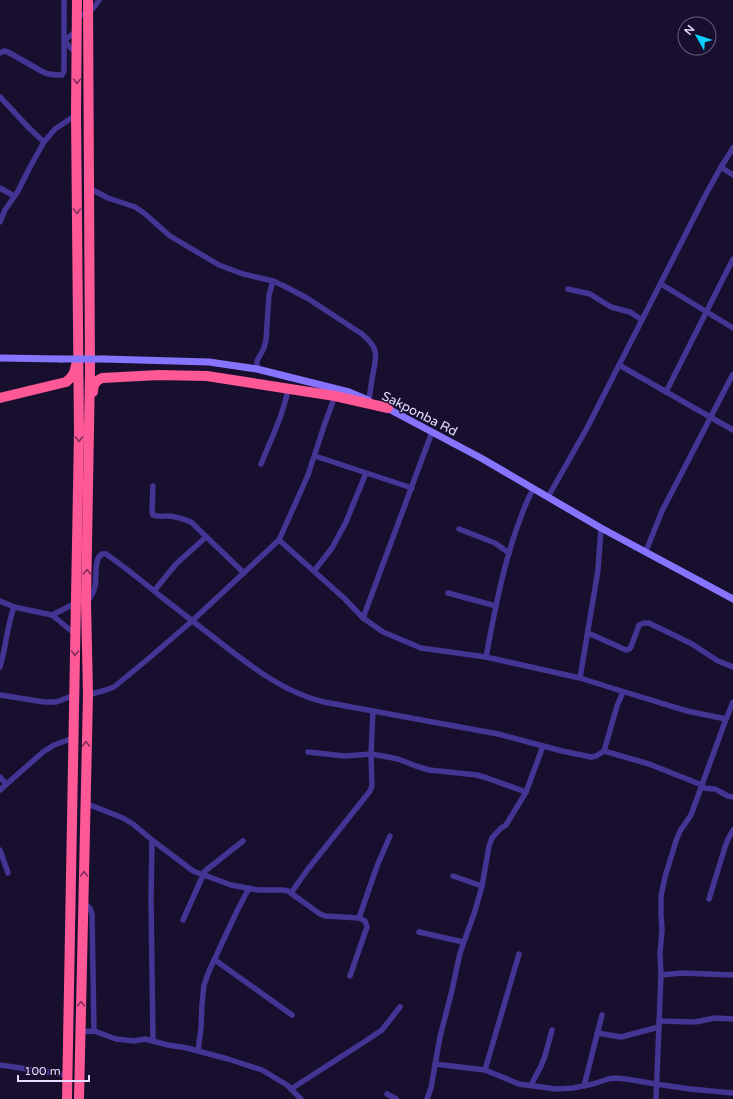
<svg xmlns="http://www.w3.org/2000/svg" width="733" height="1099" viewBox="0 0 733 1099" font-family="'Varela Round',sans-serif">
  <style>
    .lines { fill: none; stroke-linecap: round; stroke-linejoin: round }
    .street { stroke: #423593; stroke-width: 5.5 }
    .secondary { stroke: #8674ff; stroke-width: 7 }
    .highway { stroke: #ff5897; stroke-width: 10 }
    .secondary-bridge { stroke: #8674ff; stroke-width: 7 }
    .oneway { stroke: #80305e }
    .labels { text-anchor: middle; stroke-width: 3; stroke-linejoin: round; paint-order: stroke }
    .street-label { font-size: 13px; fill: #e5ddff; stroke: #180f2f }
  </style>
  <rect width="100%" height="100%" fill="#180f2f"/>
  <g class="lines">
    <g class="street">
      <path d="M64 0V41L76 53"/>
      <path d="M77 16C91 13 91 12 99 0"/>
      <path d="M0 53 4 51 8 52 43 72C49 75 54 75 62 75L64 71V41L77 30"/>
      <path d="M0 97 29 128 44 142"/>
      <path d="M721 167 733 175"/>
      <path d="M0 188 14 196"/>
      <path d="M89 188 108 198 135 207 144 213 170 236 219 265 243 274 273 281 282 285 307 298 362 334C381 350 376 356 372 379 371 386 370 393 369 400"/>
      <path d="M0 222 5 210 18 191 30 167 44 142 55 129 76 115"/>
      <path d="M661 284 733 328"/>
      <path d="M568 289 590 294 611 307 630 312 642 320"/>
      <path d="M619 365 733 430"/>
      <path d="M257 369V361L264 348 266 340 269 295 273 281"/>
      <path d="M666 392 733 259"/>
      <path d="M315 456 412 488"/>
      <path d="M261 464C271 439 283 416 288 389"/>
      <path d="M153 486 152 511 153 515C158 517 162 516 167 516 176 516 183 519 191 522L244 573"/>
      <path d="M548 497 587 428 706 194 721 167 733 148"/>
      <path d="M459 529 495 543 509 553"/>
      <path d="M279 540 345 599 363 618 383 632 421 648 486 657 580 678 615 689 687 711 726 719 733 702"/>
      <path d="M646 551 662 511 733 374"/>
      <path d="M314 571 332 548 346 522 366 473"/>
      <path d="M154 591 176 564 206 537"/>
      <path d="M448 593 496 606"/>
      <path d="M0 601 14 607 52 615 75 634"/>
      <path d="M88 601C91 596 94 592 95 586 97 578 93 551 106 554 125 567 142 581 159 595 182 613 204 630 226 647 256 670 286 693 324 702L498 734 562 751 591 757 596 756 604 751 617 706 623 692"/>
      <path d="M52 615 76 603"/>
      <path d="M363 618 432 432"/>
      <path d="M588 633 626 650 629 649 631 647 639 625 644 623H649L692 644 718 661 733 667"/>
      <path d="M486 657C495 609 504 560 522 514 525 505 529 497 533 489"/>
      <path d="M0 667C6 647 7 626 14 607"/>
      <path d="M580 678 598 570 601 528"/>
      <path d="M0 695 44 702H56L75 695"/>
      <path d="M88 695 106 690 114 687 148 659 192 621 279 540 308 475 325 423 335 396"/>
      <path d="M604 751 649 764 702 785"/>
      <path d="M308 752 345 756 371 754 388 757 398 759 416 766 429 770 477 775 487 778 526 792"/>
      <path d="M0 777 6 784"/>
      <path d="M701 788 715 789 728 796 733 797"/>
      <path d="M0 790 43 752 54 745 74 738"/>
      <path d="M85 803 123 818 133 824 152 840 193 871 231 885 258 890H283L288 891 320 914 325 916 359 918 377 866 390 836"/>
      <path d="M152 840 151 898 153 1041"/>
      <path d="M0 850 8 873"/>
      <path d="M453 876 482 886"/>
      <path d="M291 893 308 869 370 791 372 786 371 754 373 711"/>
      <path d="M709 899 725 847 728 839 733 830"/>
      <path d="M84 903 90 908 92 914 94 1031"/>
      <path d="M183 920 205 871 243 841"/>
      <path d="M419 932 463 942"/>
      <path d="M215 960 292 1015"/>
      <path d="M661 975 682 973 733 975"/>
      <path d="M350 976 367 927 365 921 359 918"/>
      <path d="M659 1021 695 1022 715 1018 733 1019"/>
      <path d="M80 1032 94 1031 116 1039 134 1041 145 1039 168 1045 187 1048 228 1059 262 1070 287 1085 301 1099"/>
      <path d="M597 1033 621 1037 659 1027"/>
      <path d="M198 1051 201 1028 202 1004 204 985 209 971 237 911 249 888"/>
      <path d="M435 1064 485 1070 519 1084 556 1089 573 1088 593 1084 608 1079 615 1078 626 1079 656 1084 690 1089 733 1093"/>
      <path d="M0 1065 68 1075"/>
      <path d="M485 1070 519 954"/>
      <path d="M531 1085 541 1066 545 1056 552 1030"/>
      <path d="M584 1086 602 1015"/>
      <path d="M291 1089 364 1042 382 1030 400 1007"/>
      <path d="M387 1094 396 1099"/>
      <path d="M427 1099 431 1088 440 1037 452 990 460 953 475 911 482 886 489 846 492 838 500 829 506 825 526 792 543 746"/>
      <path d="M656 1099 661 975 660 953 662 930 661 915V896L665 877 676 841 680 831 691 815 726 719"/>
    </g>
    <g class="secondary">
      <path d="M0 358 61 359"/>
      <path d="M104 359 209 362 257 369 349 392 368 400"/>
      <path d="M385 407 481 458 601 528 733 599"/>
    </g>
    <g class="highway">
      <path d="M93 392C93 385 95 381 102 378L159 375 207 376 335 396 388 408"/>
      <path d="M0 398 66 382C72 378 75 373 76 365"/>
      <path d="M67 1099 79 432 76 114 77 0"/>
      <path d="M79 1099 88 695 86 602 90 371 88 0"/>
    </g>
    <path class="secondary-bridge" d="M61 359H104"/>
  </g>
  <defs><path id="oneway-chevron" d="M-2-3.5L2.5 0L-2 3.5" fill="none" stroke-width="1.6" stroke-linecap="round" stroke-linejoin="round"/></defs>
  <g class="oneway">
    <use href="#oneway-chevron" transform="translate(77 81) rotate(90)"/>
    <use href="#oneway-chevron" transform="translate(77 211) rotate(90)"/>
    <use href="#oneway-chevron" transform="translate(79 439) rotate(91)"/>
    <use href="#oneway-chevron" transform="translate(87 572) rotate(-89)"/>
    <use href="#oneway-chevron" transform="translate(75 653) rotate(91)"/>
    <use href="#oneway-chevron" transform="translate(86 744) rotate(-89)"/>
    <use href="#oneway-chevron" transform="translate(84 874) rotate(-89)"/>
    <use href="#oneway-chevron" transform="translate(81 1004) rotate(-89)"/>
  </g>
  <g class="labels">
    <g class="street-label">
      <text transform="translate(420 413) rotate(27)" y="5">Sakponba Rd</text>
    </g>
  </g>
  <g transform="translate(697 36) rotate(309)"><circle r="19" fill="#180f2f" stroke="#6a6182"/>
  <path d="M0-3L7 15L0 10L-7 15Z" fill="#09ceff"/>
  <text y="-6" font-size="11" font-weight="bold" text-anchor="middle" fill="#e5ddff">N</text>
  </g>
  <path d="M18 1075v6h71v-6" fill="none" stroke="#e5ddff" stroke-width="2"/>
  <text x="24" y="1075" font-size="12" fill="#e5ddff" stroke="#180f2f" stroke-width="3" paint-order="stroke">100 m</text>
</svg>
